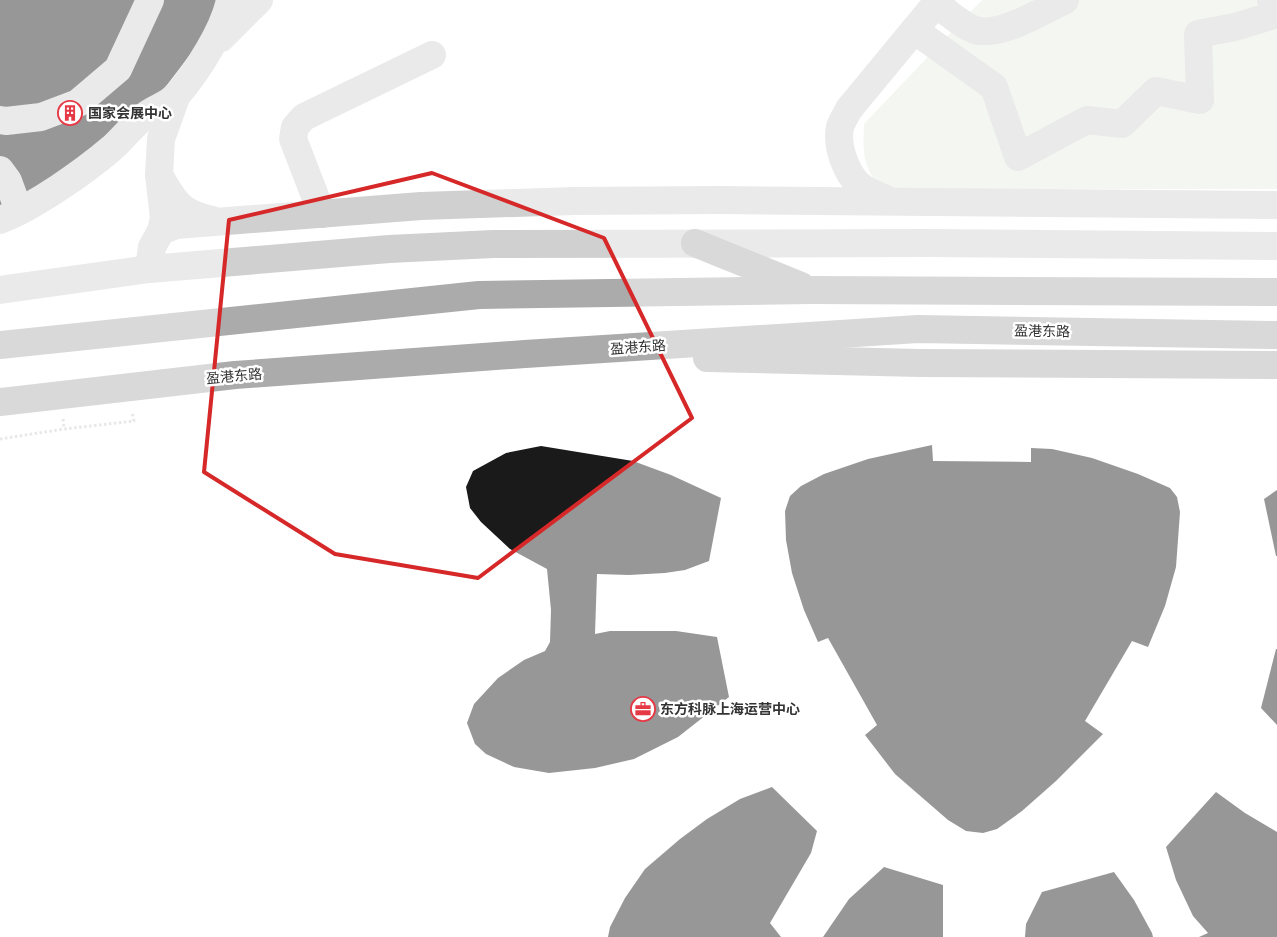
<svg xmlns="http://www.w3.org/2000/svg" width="1277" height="937" viewBox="0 0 1277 937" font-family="'Roboto Condensed','Noto Sans SC',sans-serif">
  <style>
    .green { fill: #e6ecdf }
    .building { fill: #1a1a1a }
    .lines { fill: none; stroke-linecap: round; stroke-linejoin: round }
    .path { stroke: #cdcdcd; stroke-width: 3; stroke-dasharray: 2.5 2.5; stroke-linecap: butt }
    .minor { stroke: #d0d0d0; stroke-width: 28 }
    .major { stroke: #ababab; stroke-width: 28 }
    .marked { fill: none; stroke: #d62828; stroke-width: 4; stroke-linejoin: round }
    .labels { text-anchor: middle; stroke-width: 5; stroke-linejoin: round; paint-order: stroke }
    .poi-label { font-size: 14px; font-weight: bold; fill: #333; stroke: #fff; text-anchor: start }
    .street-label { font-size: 14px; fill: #333; stroke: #fff }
  </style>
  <rect width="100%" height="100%" fill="#fff"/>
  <path class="green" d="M982 0H1277V189H899L876 183C862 161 863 150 864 124Z"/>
  <g class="building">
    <path d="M0 0H225L212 26 167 85 113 142 0 208Z"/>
    <path d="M932 445 933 461 1031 462V448L1052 449 1092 458 1138 474 1170 488 1177 497 1180 512 1176 567 1165 606 1148 647 1132 641 1085 721 1103 734 1056 781 1022 811 997 829 983 833 966 831 948 820 895 774 865 735 877 725 828 638 818 642 804 610 792 573 786 540 785 511 790 496 801 486 824 474 868 459Z"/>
    <path d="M541 446 633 461 671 475 721 498 709 561 685 570 665 573 629 575 597 574 595 634 610 631H676L717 637 729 697 678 737 634 759 595 768 549 773 514 767 486 754 475 744 467 723 474 704 498 678 524 660 545 651 550 642 551 610 547 569 510 549 481 522 470 508 466 487 473 471 506 453Z"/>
    <path d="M1277 490V556H1276L1264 499Z"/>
    <path d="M1276 649H1277V725L1261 708Z"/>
    <path d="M772 787 817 831 811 853 770 923 781 937H608L610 927 625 898 645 869 680 839 707 819 740 799Z"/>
    <path d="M1216 792 1245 813 1277 832V937H1199L1208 933 1193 916 1176 880 1166 847Z"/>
    <path d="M884 867 943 885V937H823L849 899Z"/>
    <path d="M1114 872 1134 900 1152 933 1153 937H1025L1026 924 1042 892Z"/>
  </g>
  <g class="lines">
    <g class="path">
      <path d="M63 419 64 429"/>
      <path d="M0 439 64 429 134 421 132 412"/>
    </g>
    <g class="minor">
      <path d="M936 4C948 12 961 25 975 30 999 38 1042 11 1065 0"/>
      <path d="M914 30 994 87 1018 157 1087 120 1122 124 1156 91 1200 100 1198 34 1235 27 1277 14 1271 0"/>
      <path d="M221 38 259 0"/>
      <path d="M0 120 6 121 41 117 78 103 118 69 150 0"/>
      <path d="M0 170 8 181 19 211"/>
      <path d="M159 175 161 139 176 97"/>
      <path d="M888 200C880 196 867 192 860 186 846 173 836 146 840 127 842 121 846 115 849 109L939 0"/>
      <path d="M322 214 293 139 295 127 304 117 432 55"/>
      <path d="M0 220C34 207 84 172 112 148 123 138 133 125 145 116 154 108 169 105 177 95 197 72 224 30 230 0"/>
      <path d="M161 231 164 218 159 175C175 202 179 213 212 220"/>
      <path d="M149 269 152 247 161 231 176 225 421 206 574 201 720 200 1277 205"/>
      <path d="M0 290 149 269 389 249 493 244 928 243 1277 246"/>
    </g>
    <g class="major">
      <path d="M695 243 801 286"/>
      <path d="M0 345 479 295 811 290 1277 292"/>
      <path d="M707 358 920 363 1277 365"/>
      <path d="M0 402 235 375 525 354 918 329 1277 335"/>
    </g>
  </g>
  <path d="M0 0H1277V937H0ZM432 173 604 238 692 418 478 578 335 554 204 472 229 220Z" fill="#fff" fill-opacity=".55" fill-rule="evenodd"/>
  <path class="marked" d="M432 173 604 238 692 418 478 578 335 554 204 472 229 220Z"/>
  <defs>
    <symbol id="building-ring" viewBox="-11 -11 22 22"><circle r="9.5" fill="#fff" stroke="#e63946" stroke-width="1.5"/><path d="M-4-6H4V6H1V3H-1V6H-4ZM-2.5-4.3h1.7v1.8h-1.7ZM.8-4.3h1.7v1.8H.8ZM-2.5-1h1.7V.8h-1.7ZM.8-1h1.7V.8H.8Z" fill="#e63946"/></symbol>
    <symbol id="office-ring" viewBox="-11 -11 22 22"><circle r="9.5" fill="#fff" stroke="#e63946" stroke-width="1.5"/><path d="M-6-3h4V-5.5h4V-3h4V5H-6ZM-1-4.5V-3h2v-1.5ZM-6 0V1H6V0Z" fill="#e63946"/></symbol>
  </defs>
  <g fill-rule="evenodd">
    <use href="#building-ring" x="56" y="99" width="28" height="28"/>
    <use href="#office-ring" x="629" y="695" width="28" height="28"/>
  </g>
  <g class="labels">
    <g class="poi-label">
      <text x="88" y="118">国家会展中心</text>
      <text x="660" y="714">东方科脉上海运营中心</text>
    </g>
    <g class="street-label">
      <text transform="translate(1042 331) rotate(1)" y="5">盈港东路</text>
      <text transform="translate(638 347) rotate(-4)" y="5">盈港东路</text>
      <text transform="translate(234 376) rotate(-5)" y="5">盈港东路</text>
    </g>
  </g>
</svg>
